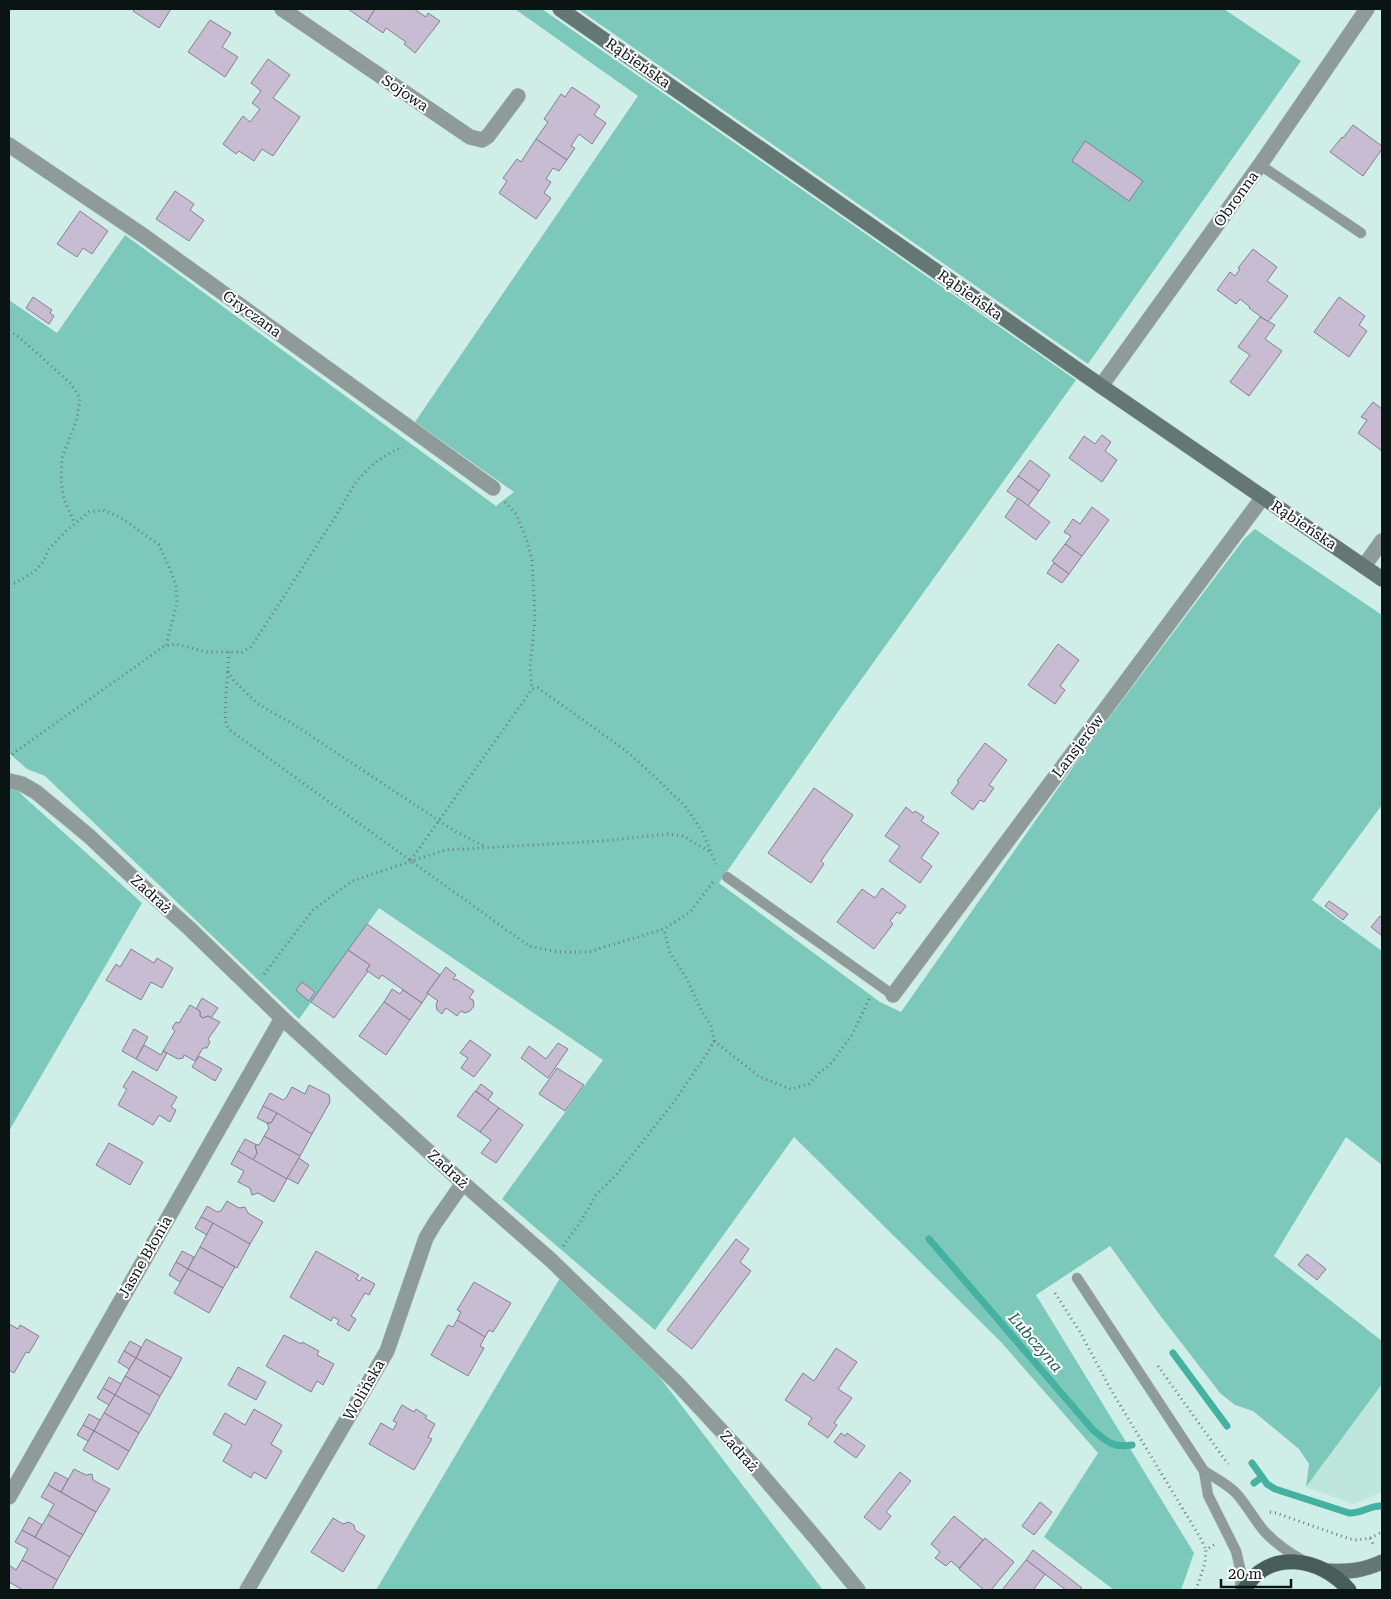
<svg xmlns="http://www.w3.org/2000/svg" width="1391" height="1599" viewBox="0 0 1391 1599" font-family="'Roboto Serif',serif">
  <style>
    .built { fill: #bee6dd }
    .green { fill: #7cc9bb }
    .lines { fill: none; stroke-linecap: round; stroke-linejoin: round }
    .stream { stroke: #45b1a0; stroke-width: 7 }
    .building { fill: #c7bcd2; stroke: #887e93 }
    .lane-casing { stroke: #b0cbc6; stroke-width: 11 }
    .street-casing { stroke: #b0cbc6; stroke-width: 16 }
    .secondary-casing { stroke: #b0cbc6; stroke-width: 16 }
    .primary-casing { stroke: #b0cbc6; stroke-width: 16 }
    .path { stroke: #6a7e7a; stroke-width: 3; stroke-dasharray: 1 4; stroke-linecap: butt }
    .lane { stroke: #8f9b98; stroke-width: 10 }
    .street { stroke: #8f9b98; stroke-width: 15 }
    .secondary { stroke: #647773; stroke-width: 15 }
    .primary { stroke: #475d58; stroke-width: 15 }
    .labels { text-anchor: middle; stroke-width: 4; stroke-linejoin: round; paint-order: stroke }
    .street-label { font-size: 15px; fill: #0a1513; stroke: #fff }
    .water-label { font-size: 16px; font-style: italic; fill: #1e5a50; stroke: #fff }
  </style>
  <rect width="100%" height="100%" fill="#d0eee8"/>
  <path class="built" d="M1382 1384V1492L1353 1504 1306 1487Z"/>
  <g class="green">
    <path d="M515 9H542L1076 380 835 716 719 883 880 1002 901 1012 1090 743 1244 539 1255 529 1382 615V805L1312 900 1382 951V1165L1346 1137 1274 1256 1382 1341V1384L1306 1487 1309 1464 1299 1449 1253 1411 1235 1405 1220 1393 1159 1314 1110 1246 1036 1295 1194 1553 1181 1590H1114L1044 1537 1098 1453 1001 1342 794 1137 655 1330 502 1199 603 1060 379 908 299 1019 45 776 27 769 9 753V300L57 333 125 235 496 506 514 492 415 422 638 96Z"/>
    <path d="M578 9H1224L1301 61 1088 364Z"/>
    <path d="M9 779 22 795 142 903 9 1131Z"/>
    <path d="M560 1278 655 1371 823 1590H376Z"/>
  </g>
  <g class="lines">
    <g class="stream">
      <path d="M929 1239 1093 1430C1107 1442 1113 1448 1132 1445"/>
      <path d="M1173 1353 1227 1426"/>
      <path d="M1252 1463 1262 1477"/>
      <path d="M1254 1483 1262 1477 1267 1484 1275 1489 1349 1513C1361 1514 1370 1505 1382 1506"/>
    </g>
  </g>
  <g class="building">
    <path d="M135 9H171L159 28 133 11Z"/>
    <path d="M348 9H375L367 22Z"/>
    <path d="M375 9H414L426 17 428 13 440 21 415 53 404 44 406 42 386 28 383 33 367 22Z"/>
    <path d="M210 20 231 33 222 47 238 57 225 77 188 52Z"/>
    <path d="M268 59 290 75 273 98 300 117 273 156 262 149 254 161 239 151 236 154 223 144 243 116 250 122 260 109 252 103 261 91 251 83Z"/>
    <path d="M572 87 600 106 594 115 606 123 592 144 579 134 571 146 575 148 567 160 536 139 548 122 544 119 561 94 565 97Z"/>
    <path d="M1353 125 1382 146V149L1363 176 1330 152 1342 137 1343 138Z"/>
    <path d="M536 139 567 160 559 171 553 168 546 179 551 182 544 193 551 198 536 219 499 193 507 181 503 178 517 159 521 162Z"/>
    <path d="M1085 141 1143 181 1129 201 1072 161Z"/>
    <path d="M175 191 194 204 190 210 204 220 189 241 156 219Z"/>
    <path d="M80 211 108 231 92 254 83 248 77 257 57 244Z"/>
    <path d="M1253 249 1277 267 1267 281 1288 296 1268 322 1249 308 1250 307 1240 299 1236 304 1217 290 1230 272 1235 276 1240 269 1238 268Z"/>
    <path d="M33 297 52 310 50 313 54 316 49 324 26 308Z"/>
    <path d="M1339 297 1365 316 1359 325 1367 331 1349 357 1314 332Z"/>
    <path d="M1260 317 1275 325 1265 339 1282 351 1249 396 1230 382 1250 355 1238 347Z"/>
    <path d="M1373 402 1382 409V451L1358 433 1367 420 1361 417Z"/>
    <path d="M1102 435 1111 442 1105 451 1117 460 1102 482 1069 458 1084 436 1095 444Z"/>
    <path d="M1030 460 1050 475 1039 491 1018 476Z"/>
    <path d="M1018 476 1039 491 1028 506 1007 491Z"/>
    <path d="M1018 498 1050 522 1036 540 1005 517Z"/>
    <path d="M1092 507 1109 520 1082 556 1065 544 1071 536 1064 532 1073 519 1080 524Z"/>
    <path d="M1065 544 1082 556 1069 574 1052 561Z"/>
    <path d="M1054 563 1069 574 1062 583 1047 573Z"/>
    <path d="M1058 644 1079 660 1060 686 1065 690 1055 704 1028 685Z"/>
    <path d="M985 743 1007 760 989 785 994 788 984 802 980 800 973 810 951 793 959 782 957 781Z"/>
    <path d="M814 788 853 815 821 861 824 864 811 883 768 853Z"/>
    <path d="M906 807 913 813 915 811 924 817 921 821 939 833 921 858 932 866 920 883 889 861 900 846 885 836Z"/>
    <path d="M882 888 906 906 900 914 897 912 890 921 893 924 874 949 837 922 862 889 875 898Z"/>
    <path d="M1329 901 1348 914 1343 920 1325 906Z"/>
    <path d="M1380 916 1382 917V936L1371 927Z"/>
    <path d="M367 924 440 975 427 993 428 994 422 1003 382 975 379 979 366 970 370 965 348 950Z"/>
    <path d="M131 949 154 963 157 958 173 968 162 988 151 982 141 1000 106 980 116 964 120 967Z"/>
    <path d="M348 950 370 965 366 970 368 971 334 1018 311 1002Z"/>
    <path d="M446 967 456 975 453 979 455 980 456 979 474 991 469 998 473 1000 474 1006 470 1011 465 1013 461 1011 457 1016 446 1008 442 1014 437 1010 436 1004 438 1001 427 993Z"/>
    <path d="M302 982 315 992 309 1001 296 990Z"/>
    <path d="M392 989 400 994 403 990 422 1003 410 1020 384 1002Z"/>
    <path d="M202 998 218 1008 211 1018 208 1016 203 1018 200 1016V1011L196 1009Z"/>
    <path d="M384 1002 410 1020 386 1055 359 1036Z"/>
    <path d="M190 1005 200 1011V1016L203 1018 208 1016 220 1022 208 1039 210 1042 207 1048H203L195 1061 184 1055 183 1058 178 1059 163 1051 175 1031 172 1028 176 1022 179 1023Z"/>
    <path d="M134 1029 148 1037 136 1059 122 1051Z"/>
    <path d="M470 1040 491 1055 474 1077 461 1068 468 1058 460 1053Z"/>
    <path d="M558 1043 568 1049 548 1078 521 1058 529 1046 546 1059Z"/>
    <path d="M144 1045 161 1055 163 1051 167 1053 157 1071 136 1059Z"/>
    <path d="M199 1056 222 1069 215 1081 192 1067Z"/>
    <path d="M557 1068 584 1085 565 1111 539 1094Z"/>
    <path d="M133 1071 177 1097 171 1107 176 1110 170 1122 159 1115 153 1125 118 1105 127 1089 123 1087Z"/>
    <path d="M481 1084 493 1093 488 1100 476 1091Z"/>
    <path d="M309 1085 329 1095 330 1102 312 1134 263 1106 270 1093 283 1100 286 1098 292 1087 305 1094Z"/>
    <path d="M475 1091 499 1108 480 1132 457 1116Z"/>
    <path d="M263 1106 277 1113 271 1123H267L257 1118Z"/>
    <path d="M499 1108 523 1125 496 1163 481 1153 491 1140 480 1132Z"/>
    <path d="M277 1113 312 1134 300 1156 264 1136 269 1128 267 1123H271Z"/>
    <path d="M264 1136 300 1156 287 1179 253 1160 257 1153 255 1146 260 1144Z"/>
    <path d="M245 1139 257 1145 255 1146 257 1153 253 1160 238 1151Z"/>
    <path d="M109 1143 143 1162 130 1185 96 1165Z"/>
    <path d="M238 1151 287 1179 274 1202 258 1193 252 1195 250 1188 238 1182 244 1171 231 1164Z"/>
    <path d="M299 1158 309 1165 298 1184 287 1178Z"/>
    <path d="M227 1201 239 1208 245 1207 248 1213 263 1222 250 1244 201 1217 207 1206 217 1212 221 1211Z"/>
    <path d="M201 1217 213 1223 207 1235 195 1228Z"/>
    <path d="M213 1223 250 1244 237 1268 200 1247Z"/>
    <path d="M736 1239 749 1249 740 1262 751 1271 692 1349 667 1330Z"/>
    <path d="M200 1247 235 1267 223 1288 188 1269Z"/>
    <path d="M182 1251 194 1257 188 1269 176 1262Z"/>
    <path d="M316 1251 359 1275 356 1279 360 1281 362 1277 375 1284 369 1295 365 1293 351 1316 356 1319 349 1331 337 1324 339 1320 333 1317 331 1321 290 1297Z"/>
    <path d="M1307 1254 1326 1269 1317 1280 1298 1265Z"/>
    <path d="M176 1262 188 1269 180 1282 169 1275Z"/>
    <path d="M188 1269 223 1288 209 1313 174 1293Z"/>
    <path d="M474 1282 511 1303 493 1332 489 1330 485 1337 457 1320 461 1312 457 1310Z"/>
    <path d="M457 1320 485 1337 480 1346 484 1348 468 1376 431 1355 448 1325 453 1327Z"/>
    <path d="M9 1324 18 1329 20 1325 39 1336 29 1353 26 1352 14 1373 9 1370Z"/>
    <path d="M284 1335 301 1344 302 1342 319 1351 317 1355 334 1364 323 1385 317 1381 311 1392 266 1366Z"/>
    <path d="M146 1339 182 1358 171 1378 136 1358Z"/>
    <path d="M130 1341 141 1347 136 1358 124 1351Z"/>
    <path d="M836 1348 857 1362 838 1389 852 1398 834 1423 837 1425 828 1438 808 1424 812 1418 785 1400 803 1373 814 1381Z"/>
    <path d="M124 1351 136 1358 129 1369 118 1362Z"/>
    <path d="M136 1358 171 1378 160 1396 125 1376Z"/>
    <path d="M238 1367 266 1382 256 1400 228 1385Z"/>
    <path d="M125 1376 160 1396 150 1415 115 1395Z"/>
    <path d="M109 1377 121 1384 115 1395 103 1388Z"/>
    <path d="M103 1388 115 1395 109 1405 97 1398Z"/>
    <path d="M115 1395 150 1415 139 1433 104 1413Z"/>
    <path d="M402 1405 414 1412 416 1409 427 1416 425 1418 435 1424 428 1437 432 1439 414 1470 369 1444 381 1423 393 1430 397 1423 393 1421Z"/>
    <path d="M254 1409 282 1425 271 1444 282 1451 266 1479 254 1472 251 1478 223 1461 232 1445 213 1434 225 1413 245 1425Z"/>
    <path d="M104 1413 139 1433 129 1451 94 1431Z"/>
    <path d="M89 1414 100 1420 94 1431 83 1425Z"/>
    <path d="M83 1425 94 1431 88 1441 77 1435Z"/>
    <path d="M94 1431 129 1451 118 1470 83 1450Z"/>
    <path d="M841 1433 845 1436 847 1433 865 1446 856 1458 834 1442Z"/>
    <path d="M74 1469 86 1475 92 1474 93 1480 110 1489 96 1512 61 1492Z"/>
    <path d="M55 1472 68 1479 61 1492 48 1485Z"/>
    <path d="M900 1472 911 1481 886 1512 891 1516 880 1530 864 1517Z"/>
    <path d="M48 1485 96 1512 83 1535 48 1515 54 1504 41 1497Z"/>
    <path d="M1040 1502 1052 1512 1034 1535 1022 1526Z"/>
    <path d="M48 1515 83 1535 70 1557 35 1537Z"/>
    <path d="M954 1516 983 1540 959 1568 951 1561 946 1566 935 1558 940 1552 931 1544Z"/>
    <path d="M29 1517 42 1525 35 1537 22 1530Z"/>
    <path d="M333 1518 343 1524 349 1522 354 1525 355 1530 365 1536 343 1572 311 1552Z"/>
    <path d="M22 1530 70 1557 57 1580 22 1560 28 1549 15 1542Z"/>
    <path d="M985 1538 1014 1562 991 1590H984L959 1569Z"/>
    <path d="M1033 1550 1082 1588 1079 1590H1066L1026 1560Z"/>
    <path d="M22 1560 57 1580 52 1590H23L9 1582V1565L16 1570Z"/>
    <path d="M1026 1560 1045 1574 1034 1589 1035 1590H1002Z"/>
  </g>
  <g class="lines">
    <defs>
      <g id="lane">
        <path d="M1260 165 1361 233"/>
        <path d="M727 877 893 995"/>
        <path d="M1077 1278 1204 1471 1208 1495 1236 1551 1241 1572 1240 1590"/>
        <path d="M1204 1471C1215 1478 1227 1484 1236 1493 1246 1504 1254 1519 1264 1531 1275 1543 1289 1553 1304 1561"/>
      </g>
      <g id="street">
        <path d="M282 9 470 137 482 140 488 136 518 96"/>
        <path d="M9 145 144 236 493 488"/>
        <path d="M1101 386 1260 165 1367 9"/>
        <path d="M1364 566 1382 541"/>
        <path d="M10 781 22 784 36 792 89 836 141 885 189 928 282 1018 463 1183 552 1261 677 1383 754 1466 819 1542 858 1590"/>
        <path d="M893 995 1263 497"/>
        <path d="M9 1497 282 1018"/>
        <path d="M247 1590 387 1351 426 1238 435 1223 463 1183"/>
      </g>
      <g id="secondary">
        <path d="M560 9 1101 386 1382 579"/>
        <path d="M1328 1571C1349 1572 1362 1571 1382 1562"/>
      </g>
      <path id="primary" d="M1244 1590C1268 1548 1321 1557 1349 1590"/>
    </defs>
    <use href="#lane" class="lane-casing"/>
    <use href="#street" class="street-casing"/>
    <use href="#secondary" class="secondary-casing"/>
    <use href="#primary" class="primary-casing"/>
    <g class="path">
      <path d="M9 331 19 337 70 383 80 398 77 419 62 458 61 480 64 499 75 524"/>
      <path d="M505 502 516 514 527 541 532 560 535 618 530 668 532 689"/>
      <path d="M9 584 15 583 34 572 43 562 49 549 66 531 89 512 103 510 120 517 159 545 170 569 176 586 177 603 166 646"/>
      <path d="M229 652 225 710 226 725 231 731 529 946 557 952H588L664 929 690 912 713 882"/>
      <path d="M228 671 234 681 258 704 293 724 453 830 486 847"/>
      <path d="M9 758 11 755 163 647 175 644 207 652H242L251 647 334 519 357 480 377 461 397 449 403 448"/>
      <path d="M411 860 532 689 538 688 625 750 655 777 685 806 702 831 716 864"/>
      <path d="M264 974 313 910 352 881 445 850 602 841 668 834 683 836 712 853"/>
      <path d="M714 1041 760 1077 791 1089 809 1084 820 1072 830 1065 852 1035 870 997"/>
      <path d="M563 1246 580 1223 596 1195 616 1175 671 1106 708 1052 714 1041 711 1026 700 1008 687 979 670 953 664 929"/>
      <path d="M1055 1293 1080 1332 1111 1390 1201 1539 1206 1550"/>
      <path d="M1158 1366 1228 1464"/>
      <path d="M1270 1512 1276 1513 1350 1539 1357 1540 1370 1538 1374 1546"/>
      <path d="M1370 1538 1382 1532"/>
      <path d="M1196 1590 1205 1563 1206 1550 1215 1544"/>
    </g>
    <use href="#lane" class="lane"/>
    <use href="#street" class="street"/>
    <use href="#secondary" class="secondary"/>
    <use href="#primary" class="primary"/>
  </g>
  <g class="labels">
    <g class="street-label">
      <text transform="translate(638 63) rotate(35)" y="5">Rąbieńska</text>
      <text transform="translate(405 93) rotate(34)" y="5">Sojowa</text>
      <text transform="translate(1236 199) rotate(-54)" y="5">Obronna</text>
      <text transform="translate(970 295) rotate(35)" y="5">Rąbieńska</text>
      <text transform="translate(252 314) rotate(36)" y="5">Gryczana</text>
      <text transform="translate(1304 525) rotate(34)" y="5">Rąbieńska</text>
      <text transform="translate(1078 746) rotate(-53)" y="5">Lansjerów</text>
      <text transform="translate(151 894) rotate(42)" y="5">Zadraż</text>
      <text transform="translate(448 1169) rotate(42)" y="5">Zadraż</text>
      <text transform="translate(145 1257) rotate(-60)" y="5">Jasne Błonia</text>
      <text transform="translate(364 1390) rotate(-60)" y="5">Wolińska</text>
      <text transform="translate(739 1451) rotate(48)" y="5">Zadraż</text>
    </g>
    <g class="water-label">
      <text transform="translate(1036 1342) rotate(49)" y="6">Lubczyna</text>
    </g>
  </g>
  <rect width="1391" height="1599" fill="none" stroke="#0a1513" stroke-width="20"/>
  <path d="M1221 1579v8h70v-8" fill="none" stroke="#0a1513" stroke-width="2.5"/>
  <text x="1228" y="1579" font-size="15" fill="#0a1513" stroke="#ffffff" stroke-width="4" paint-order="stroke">20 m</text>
</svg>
